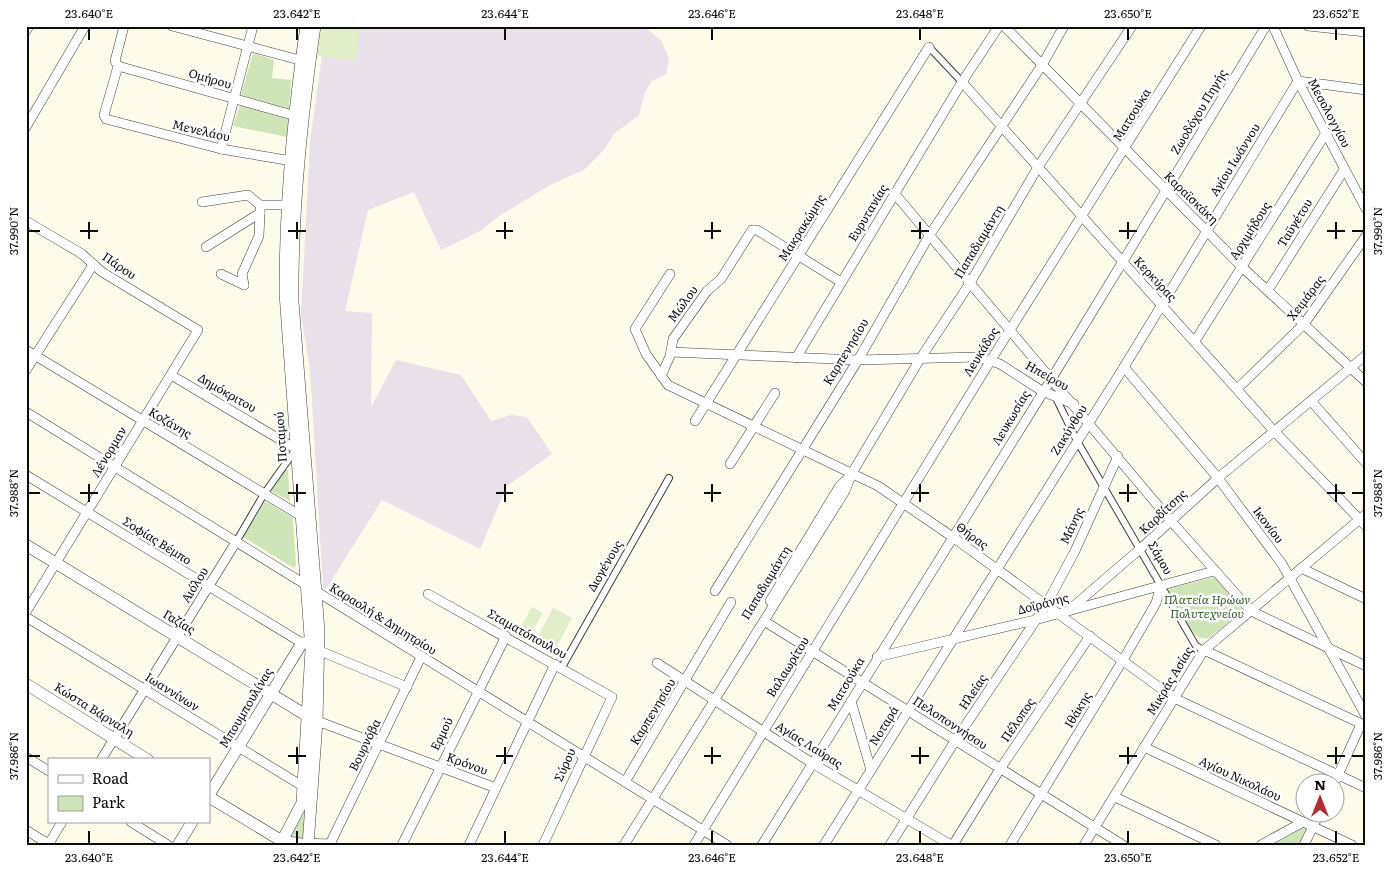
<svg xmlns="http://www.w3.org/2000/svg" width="1392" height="871" viewBox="0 0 1392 871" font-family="Literata,serif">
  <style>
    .industrial { fill: #e9e0ea }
    .green { fill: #cee6b7 }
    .pitch { fill: #e0eec9 }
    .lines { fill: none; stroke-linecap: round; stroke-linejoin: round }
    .pedestrian-casing { stroke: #3f3f3f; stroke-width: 8 }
    .minor-casing { stroke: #3f3f3f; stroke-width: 10 }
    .tertiary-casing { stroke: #3f3f3f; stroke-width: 12 }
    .pedestrian { stroke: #fff; stroke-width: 6 }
    .minor { stroke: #fff; stroke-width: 9 }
    .tertiary { stroke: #fff; stroke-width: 11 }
    .ticks { fill: none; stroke: #0c0c0c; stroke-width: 2 }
    .labels { text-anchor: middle; stroke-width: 5; stroke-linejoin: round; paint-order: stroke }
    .street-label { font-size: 12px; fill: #0c0c0c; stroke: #fff }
    .park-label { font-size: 12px; font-style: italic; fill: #2c5f20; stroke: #fff }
    .neatline { fill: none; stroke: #0c0c0c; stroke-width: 2 }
    .ticks-label { font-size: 12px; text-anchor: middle; fill: #0c0c0c }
  </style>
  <rect width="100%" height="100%" fill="#fefbeb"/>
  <path class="industrial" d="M326 26H643L661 40 669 58 666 74 652 81 645 92 639 115 615 133 603 151 584 170 550 185 498 217 480 231 441 250 414 192 368 210 345 311 372 313 371 407 396 360 461 375 491 421 511 415 527 417 552 454 507 486 480 549 382 500 326 589 323 587 310 370 301 315 310 142Z"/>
  <g class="green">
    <path d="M253 53 274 60 272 78 291 80 289 109 241 95Z"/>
    <path d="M240 105 288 119 287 137 233 126Z"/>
    <path d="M285 470H288L290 501 271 491Z"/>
    <path d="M265 501 293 518 296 565 294 568 243 537Z"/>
    <path d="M1215 577 1243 611 1209 638C1190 644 1175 603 1168 589Z"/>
    <path d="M305 812 304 839 293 838 292 831Z"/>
    <path d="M1303 828 1306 829 1299 845H1272Z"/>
  </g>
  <g class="pitch">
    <path d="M318 26H360L355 61 314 55Z"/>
    <path d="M532 607 543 613 531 633 520 628Z"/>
    <path d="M553 608 572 618 555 650 536 640Z"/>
  </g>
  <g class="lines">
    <defs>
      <g id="pedestrian">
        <path d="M929 47 962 82"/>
        <path d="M1056 398 1077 441 1196 646 1204 650"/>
        <path d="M236 542 264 494 296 449"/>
        <path d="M562 667 669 478"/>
      </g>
      <g id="minor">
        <path d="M124 26 115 61 118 66 104 115 106 119 221 149 292 161"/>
        <path d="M172 26 307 62"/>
        <path d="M1004 26 1242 267 1366 382"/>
        <path d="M1273 26 1298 81 1366 209"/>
        <path d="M1308 26 1366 32"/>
        <path d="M26 31 29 26"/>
        <path d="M118 66 296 116"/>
        <path d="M1298 81 1366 90"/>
        <path d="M962 82 1274 431 1366 526"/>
        <path d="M26 127 85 26"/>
        <path d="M221 149 253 26"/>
        <path d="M894 193 1171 521 1251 611 1366 666"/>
        <path d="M202 202 248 195 260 205H289"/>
        <path d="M26 221 82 254 102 272 198 330 26 612"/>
        <path d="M206 247 260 213V210"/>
        <path d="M221 274 244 285"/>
        <path d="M670 274 635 329 646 354 668 385 878 486 954 538 1174 698 1366 788"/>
        <path d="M244 285 242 274 259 236 260 213"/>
        <path d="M1268 290 1344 170"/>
        <path d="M1195 341 1326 133"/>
        <path d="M26 350 301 516"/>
        <path d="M671 352 858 360 978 357 1000 364 1042 391 1074 404"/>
        <path d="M796 358 962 82 999 26"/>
        <path d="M1124 367 1218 478 1282 564 1366 716"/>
        <path d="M26 370 93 265"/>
        <path d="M171 375 296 449"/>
        <path d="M661 376 670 356 673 339 707 291 721 279 752 230H757L841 282"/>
        <path d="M1237 389 1304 324 1366 236"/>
        <path d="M1312 402 1366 463"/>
        <path d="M26 412 727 845"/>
        <path d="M695 421 929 47"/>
        <path d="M730 464 775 393"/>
        <path d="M26 475 302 643"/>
        <path d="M1301 568 1366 599"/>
        <path d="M715 591 858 360 929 236 1042 65 1064 26"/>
        <path d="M428 594 612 697 543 845"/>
        <path d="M770 601 839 487 847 479"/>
        <path d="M1068 611 1140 549 1218 478 1366 355"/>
        <path d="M26 617 304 787"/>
        <path d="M764 621 1123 845"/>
        <path d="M1204 650 1366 726"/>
        <path d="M320 651 407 687"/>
        <path d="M877 657 1035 620 1214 571"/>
        <path d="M657 663 812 763 951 845"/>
        <path d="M851 701 871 770"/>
        <path d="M312 719 496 788"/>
        <path d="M1144 747 1352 845"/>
        <path d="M26 757 49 771"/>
        <path d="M101 760 236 542"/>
        <path d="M625 782 731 602"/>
        <path d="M1334 784 1361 724"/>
        <path d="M1115 797 1216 845"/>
        <path d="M131 822 168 845"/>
        <path d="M26 830 50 845"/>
        <path d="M330 844 421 657"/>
        <path d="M48 845 62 822"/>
        <path d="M402 845 506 636"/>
        <path d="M469 845 555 664"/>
        <path d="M624 845 845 491 852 473 920 359 970 283 1038 167 1132 26"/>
        <path d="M694 845 991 360 1201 26"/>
        <path d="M762 845 1052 378 1266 26"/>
        <path d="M824 845 1124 367 1298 81"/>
        <path d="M890 845 955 741 1046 605 1075 551 1118 456"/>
        <path d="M953 845 1000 769 1090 636"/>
        <path d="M1010 845 1123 660 1156 603 1161 585"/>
        <path d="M1084 845 1204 650 1366 514"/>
        <path d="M1261 845 1303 822"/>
        <path d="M1304 845 1319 814"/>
      </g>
      <g id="tertiary">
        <path d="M26 545 309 717"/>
        <path d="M26 684 148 760"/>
        <path d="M209 795 302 643 311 642"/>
        <path d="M209 797 282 841 301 844 332 845"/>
        <path d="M282 841 302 803 311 650 285 293C285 205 293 114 306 26"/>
        <path d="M178 845 192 822"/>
        <path d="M308 845 317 722 319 631 293 302C292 212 302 115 315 26"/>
      </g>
    </defs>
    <use href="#pedestrian" class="pedestrian-casing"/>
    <use href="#minor" class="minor-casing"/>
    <use href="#tertiary" class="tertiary-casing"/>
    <use href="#pedestrian" class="pedestrian"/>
    <use href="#minor" class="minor"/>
    <use href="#tertiary" class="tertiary"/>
  </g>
  <path class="ticks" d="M89 28V40M297 28V40M505 28V40M712 28V40M920 28V40M1128 28V40M1336 28V40M89 222V239M297 222V239M505 222V239M712 222V239M920 222V239M1128 222V239M1336 222V239M28 231H40M80 231H98M288 231H306M496 231H513M704 231H721M911 231H929M1119 231H1137M1327 231H1345M1352 231H1364M89 484V502M297 484V502M505 484V502M712 484V502M920 484V502M1128 484V502M1336 484V502M28 493H40M80 493H98M288 493H306M496 493H513M704 493H721M911 493H929M1119 493H1137M1327 493H1345M1352 493H1364M297 747V764M505 747V764M712 747V764M920 747V764M1128 747V764M1336 747V764M28 756H40M288 756H306M496 756H513M704 756H721M911 756H929M1119 756H1137M1327 756H1345M1352 756H1364M89 831V844M297 831V844M505 831V844M712 831V844M920 831V844M1128 831V844M1336 831V844"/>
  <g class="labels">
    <g class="street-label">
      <text transform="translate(210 79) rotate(16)" y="4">Ομήρου</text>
      <text transform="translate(1199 112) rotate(-59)" y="4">Ζωοδόχου Πηγής</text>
      <text transform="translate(1329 113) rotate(62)" y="4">Μεσολογγίου</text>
      <text transform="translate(1132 115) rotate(-58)" y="4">Ματσούκα</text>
      <text transform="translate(201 131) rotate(13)" y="4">Μενελάου</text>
      <text transform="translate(1235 160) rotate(-58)" y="4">Αγίου Ιωάννου</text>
      <text transform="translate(1191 198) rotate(44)" y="4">Καραϊσκάκη</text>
      <text transform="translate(868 213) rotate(-59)" y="4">Ευρυτανίας</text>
      <text transform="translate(1295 223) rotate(-58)" y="4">Ταϋγέτου</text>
      <text transform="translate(802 228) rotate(-58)" y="4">Μακρακώμης</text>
      <text transform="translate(1250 231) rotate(-58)" y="4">Αρχιμήδους</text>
      <text transform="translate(979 242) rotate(-59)" y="4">Παπαδιαμάντη</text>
      <text transform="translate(119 266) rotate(34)" y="4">Πάρου</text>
      <text transform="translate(1155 279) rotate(47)" y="4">Κερκύρας</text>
      <text transform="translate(1306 298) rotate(-53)" y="4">Χειμάρας</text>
      <text transform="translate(683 304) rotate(-54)" y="4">Μώλου</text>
      <text transform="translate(846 352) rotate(-59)" y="4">Καρπενησίου</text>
      <text transform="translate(981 352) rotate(-58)" y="4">Λeυκάδος</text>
      <text transform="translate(1047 376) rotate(29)" y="4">Ηπείρου</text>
      <text transform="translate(227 393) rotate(30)" y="4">Δημόκριτου</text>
      <text transform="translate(1011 418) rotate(-59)" y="4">Λευκωσίας</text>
      <text transform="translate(170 423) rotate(31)" y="4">Κοζάνης</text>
      <text transform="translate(1069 430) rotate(-58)" y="4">Ζακύνθου</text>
      <text transform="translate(281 437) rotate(-94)" y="4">Ποταμού</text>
      <text transform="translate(109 452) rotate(-59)" y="4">Λένορμαν</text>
      <text transform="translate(1163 512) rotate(-43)" y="4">Καρδίτσης</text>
      <text transform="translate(1268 525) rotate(53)" y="4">Ικονίου</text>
      <text transform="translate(1072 526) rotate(-65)" y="4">Μάνης</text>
      <text transform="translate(972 536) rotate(36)" y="4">Θήρας</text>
      <text transform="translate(157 541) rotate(32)" y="4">Σοφίας Βέμπο</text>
      <text transform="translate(1160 558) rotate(60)" y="4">Σάμου</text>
      <text transform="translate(605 566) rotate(-60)" y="4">Διογένους</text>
      <text transform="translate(766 583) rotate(-59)" y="4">Παπαδιαμάντη</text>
      <text transform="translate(195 585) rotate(-58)" y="4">Αιόλου</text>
      <text transform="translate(1043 604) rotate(-15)" y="4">Δοϊράνης</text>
      <text transform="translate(383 619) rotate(32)" y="4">Καραολή &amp; Δημητρίου</text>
      <text transform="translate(179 622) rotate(31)" y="4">Γαζίας</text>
      <text transform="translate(527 634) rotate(29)" y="4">Σταματόπουλου</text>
      <text transform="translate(788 667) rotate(-58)" y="4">Βαλαωρίτου</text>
      <text transform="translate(1170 681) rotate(-59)" y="4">Μικράς Ασίας</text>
      <text transform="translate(846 684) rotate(-59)" y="4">Ματσούκα</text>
      <text transform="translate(172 692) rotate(32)" y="4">Ιωαννίνων</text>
      <text transform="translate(973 692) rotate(-56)" y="4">Ηλείας</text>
      <text transform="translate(246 708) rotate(-59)" y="4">Μπουμπουλίνας</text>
      <text transform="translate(94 710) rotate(32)" y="4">Κώστα Βάρναλη</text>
      <text transform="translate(1078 710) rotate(-59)" y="4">Ιθάκης</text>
      <text transform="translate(653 712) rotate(-59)" y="4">Καρπενησίου</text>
      <text transform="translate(1018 720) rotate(-56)" y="4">Πέλοπος</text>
      <text transform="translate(950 723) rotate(33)" y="4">Πελοποννήσου</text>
      <text transform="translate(884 726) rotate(-58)" y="4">Νοταρά</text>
      <text transform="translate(442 734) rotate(-64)" y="4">Ερμού</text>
      <text transform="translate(365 745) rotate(-64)" y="4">Βουρνόβα</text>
      <text transform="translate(809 745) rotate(32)" y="4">Αγίας Λαύρας</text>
      <text transform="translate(467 764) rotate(20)" y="4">Κρόνου</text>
      <text transform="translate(565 765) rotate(-66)" y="4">Σύρου</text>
      <text transform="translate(1240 779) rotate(25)" y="4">Αγίου Νικολάου</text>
    </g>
    <g class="park-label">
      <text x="1207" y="604">Πλατεία Ηρώων<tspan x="1207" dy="14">Πολυτεχνείου</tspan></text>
    </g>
  </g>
  <rect width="1392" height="871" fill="none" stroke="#ffffff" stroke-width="55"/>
  <rect x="48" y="758" width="162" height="65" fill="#ffffff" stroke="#9e9e9e"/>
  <rect x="58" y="775" width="25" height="8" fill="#ffffff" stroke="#9e9e9e"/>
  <text x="92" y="784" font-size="15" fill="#0c0c0c">Road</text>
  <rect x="58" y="796" width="25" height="15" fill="#cee6b7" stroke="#9e9e9e"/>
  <text x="92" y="808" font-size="15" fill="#0c0c0c">Park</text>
  <g transform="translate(1320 798)"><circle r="24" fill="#ffffff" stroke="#9e9e9e"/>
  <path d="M0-4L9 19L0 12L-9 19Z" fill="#b42c2f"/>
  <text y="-8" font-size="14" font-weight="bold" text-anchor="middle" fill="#0c0c0c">N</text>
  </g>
  <rect x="28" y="28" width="1336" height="816" class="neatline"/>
  <g class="ticks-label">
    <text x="89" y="18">23.640°E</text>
    <text x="297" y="18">23.642°E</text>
    <text x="505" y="18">23.644°E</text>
    <text x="712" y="18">23.646°E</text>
    <text x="920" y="18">23.648°E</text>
    <text x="1128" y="18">23.650°E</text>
    <text x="1336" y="18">23.652°E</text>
    <text transform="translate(14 231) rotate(-90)" y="4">37.990°N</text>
    <text transform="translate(1378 231) rotate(-90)" y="4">37.990°N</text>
    <text transform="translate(14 493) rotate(-90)" y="4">37.988°N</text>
    <text transform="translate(1378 493) rotate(-90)" y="4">37.988°N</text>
    <text transform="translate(14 756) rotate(-90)" y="4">37.986°N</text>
    <text transform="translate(1378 756) rotate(-90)" y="4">37.986°N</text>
    <text x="89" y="862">23.640°E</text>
    <text x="297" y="862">23.642°E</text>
    <text x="505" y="862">23.644°E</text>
    <text x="712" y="862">23.646°E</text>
    <text x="920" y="862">23.648°E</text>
    <text x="1128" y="862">23.650°E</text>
    <text x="1336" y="862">23.652°E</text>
  </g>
</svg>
